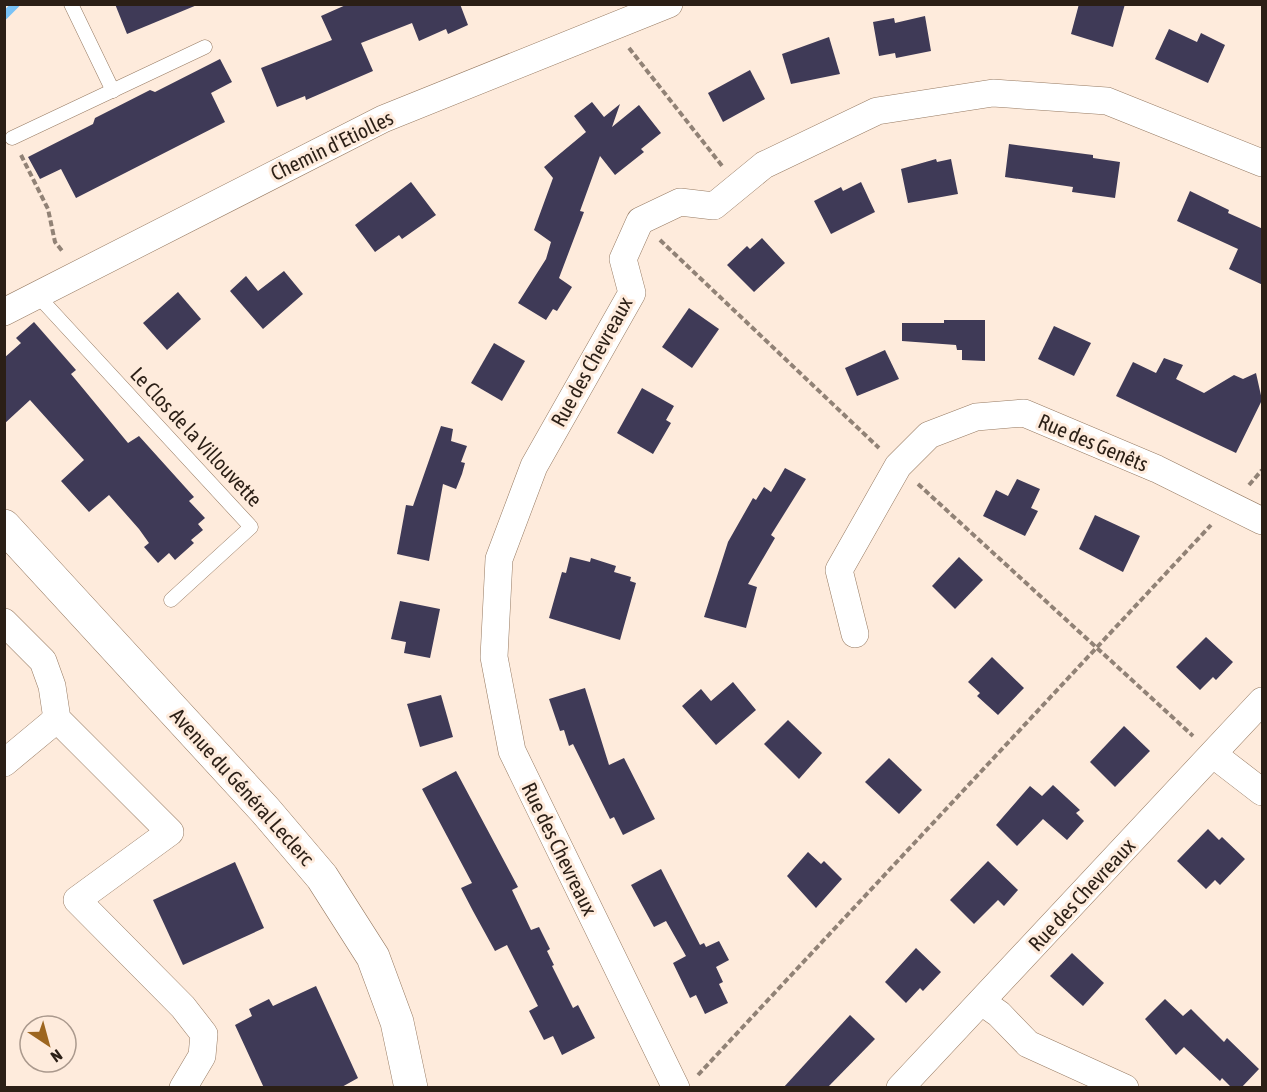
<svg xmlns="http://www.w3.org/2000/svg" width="1267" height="1092" viewBox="0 0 1267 1092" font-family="'Asap Condensed',sans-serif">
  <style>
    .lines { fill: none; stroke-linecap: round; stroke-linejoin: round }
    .stream { stroke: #79c2f6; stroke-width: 8 }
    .building { fill: #3f3a57 }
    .lane-casing { stroke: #967a62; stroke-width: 15 }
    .street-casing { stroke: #967a62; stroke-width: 28 }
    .secondary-casing { stroke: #967a62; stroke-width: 34 }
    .path { stroke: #918276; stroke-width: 4; stroke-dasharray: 6 3; stroke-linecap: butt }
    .lane { stroke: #fff; stroke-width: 14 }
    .street { stroke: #fff; stroke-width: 27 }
    .secondary { stroke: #fff; stroke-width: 33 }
    .labels { text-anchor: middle; stroke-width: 6; stroke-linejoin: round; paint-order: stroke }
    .street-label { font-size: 21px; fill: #2b1f16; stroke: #feebdc }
  </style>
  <rect width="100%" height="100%" fill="#feebdc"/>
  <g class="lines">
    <path class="stream" d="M4 16 16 4"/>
  </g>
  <g class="building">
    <path d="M115 4H197V5L127 34Z"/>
    <path d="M348 4H460L468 25 448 34 446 29 419 41 412 23 361 43 373 71 306 100 305 96 277 107 261 68 332 40 321 16Z"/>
    <path d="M1079 4H1125L1113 47 1071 34Z"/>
    <path d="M925 16 931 51 896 58 895 53 879 56 873 22 894 18 895 23Z"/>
    <path d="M1169 29 1197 42 1201 33 1225 45 1208 83 1155 59Z"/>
    <path d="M829 37 840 74 791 84 782 54Z"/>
    <path d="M220 59 232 82 211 93 225 122 76 198 61 169 40 179 28 157 93 124 95 118 150 90 155 92Z"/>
    <path d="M750 70 765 99 723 122 708 93Z"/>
    <path d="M592 102 604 117 620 104 612 127 639 105 661 133 641 149 644 152 615 175 600 156 580 211 584 212 559 278 572 287 557 311 553 309 546 320 518 303 546 259 551 242 534 230 553 178 544 167 586 132 574 116Z"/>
    <path d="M1009 144 1093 155V158L1120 162 1115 198 1072 192 1073 187 1005 177Z"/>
    <path d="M936 159 937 162 951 159 958 194 908 203 901 169Z"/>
    <path d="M411 182 436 215 402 239 399 235 375 252 355 225Z"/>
    <path d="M861 182 875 212 831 234 814 201 841 187 843 191Z"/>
    <path d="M1190 191 1229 210 1228 213 1263 229V285L1229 269 1238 249 1177 221Z"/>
    <path d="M762 238 785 263 754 292 727 265 747 246 750 249Z"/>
    <path d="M284 271 303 294 263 329 230 291 246 276 258 291Z"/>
    <path d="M178 292 201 319 167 350 143 323Z"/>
    <path d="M689 308 719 329 692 368 662 347Z"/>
    <path d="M944 320H985V361L962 360V350H957L956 345 902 341V323H944Z"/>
    <path d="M34 322 76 370 71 374 128 443 139 436 194 497 189 501 205 518 198 524 203 530 191 540 194 543 175 560 169 553 158 563 144 547 149 543 139 529 109 495 89 512 61 481 84 460 30 400 4 424V358L21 343 16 338Z"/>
    <path d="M1054 326 1091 343 1074 376 1038 359Z"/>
    <path d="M494 343 525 361 502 401 471 383Z"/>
    <path d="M885 350 899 379 857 396 845 368Z"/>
    <path d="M1164 358 1183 365 1176 379 1204 393 1234 375 1243 379 1256 373 1262 400 1236 453 1116 396 1133 362 1156 373Z"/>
    <path d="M642 388 674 406 666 420 671 423 653 454 617 433Z"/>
    <path d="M441 426 453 429 451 441 467 446 461 462 465 463 462 474 456 489 443 484 429 561 397 554 406 505 413 506Z"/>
    <path d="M785 468 806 479 771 535 775 538 748 584 757 587 746 628 704 617 728 542 753 498 756 500 764 487 771 492Z"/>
    <path d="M1017 479 1040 489 1031 508 1038 511 1025 536 983 516 996 490 1008 496Z"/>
    <path d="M1095 515 1140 536 1123 572 1079 549Z"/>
    <path d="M570 557 590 562 591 558 616 566 614 572 631 577 630 581 636 583 620 640 549 618 562 572 566 573Z"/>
    <path d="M959 557 983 580 955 609 932 586Z"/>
    <path d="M400 601 440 609 430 658 404 653 406 642 391 639Z"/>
    <path d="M1206 637 1233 662 1216 680 1213 677 1200 690 1176 667Z"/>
    <path d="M992 657 1024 688 998 715 977 696 980 693 968 682Z"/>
    <path d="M733 682 756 710 716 745 682 706 701 689 711 701Z"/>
    <path d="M585 688 609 765 624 758 655 819 623 835 614 817 610 819 573 744 569 746 564 730 560 731 549 699Z"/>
    <path d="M441 695 453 737 420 747 407 704Z"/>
    <path d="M788 720 822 753 799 779 764 744Z"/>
    <path d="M1124 726 1150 751 1115 787 1090 762Z"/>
    <path d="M889 758 922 790 899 814 865 782Z"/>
    <path d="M456 771 518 887 512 890 531 930 539 927 550 949 547 951 554 965 552 966 573 1008 578 1005 595 1038 562 1055 553 1036 544 1040 529 1011 538 1006 507 945 495 951 473 911 461 888 472 883 422 789Z"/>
    <path d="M1053 785 1080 810 1076 813 1084 821 1067 840 1043 819 1017 846 996 825 1030 786 1042 796Z"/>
    <path d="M1208 829 1219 840 1222 837 1245 859 1220 885 1215 880 1206 889 1177 861Z"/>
    <path d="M808 852 821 864 824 861 842 879 816 908 787 876Z"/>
    <path d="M988 861 1018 890 1004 906 998 900 974 924 950 900Z"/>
    <path d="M235 862 264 928 183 965 153 900Z"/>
    <path d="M661 869 700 945 704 943 706 947 719 941 729 960 716 967 723 982 719 984 728 1003 705 1014 696 995 690 998 673 963 686 956 666 921 654 927 631 885Z"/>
    <path d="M916 948 941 972 923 991 920 988 906 1003 885 982Z"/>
    <path d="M1072 953 1104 983 1083 1006 1050 976Z"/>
    <path d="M316 986 358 1078 340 1088H264L235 1025 252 1016 249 1009 269 999 273 1006Z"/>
    <path d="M1165 999 1183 1016 1191 1009 1224 1042 1227 1038 1259 1069 1241 1088H1232L1222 1078 1220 1081 1184 1047 1176 1055 1145 1019Z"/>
    <path d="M850 1015 875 1039 827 1088H783Z"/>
  </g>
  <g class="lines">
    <defs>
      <g id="lane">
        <path d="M71 4 113 91"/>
        <path d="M12 138 205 47"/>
        <path d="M37 295 251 527 171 600"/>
      </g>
      <g id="street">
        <path d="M4 312 383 119 669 4"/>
        <path d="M4 622 43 661 52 686 57 719 170 832 77 900 183 1007 204 1034 202 1056 183 1088"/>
        <path d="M855 634 839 570 898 466 929 435 976 417 1024 413 1157 469 1262 521"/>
        <path d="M1214 755 1262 792"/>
        <path d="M4 763 57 719"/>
        <path d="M982 1002 999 1014 1028 1044 1125 1088"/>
        <path d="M676 1088 512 751 494 657 499 559 534 466 632 293 623 259 640 221 680 202 714 206 764 165 877 111 993 93 1107 101 1262 163"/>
        <path d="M900 1088 1262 701"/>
      </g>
      <path id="secondary" d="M4 526 265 810 322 877 373 957 397 1022 411 1088"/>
    </defs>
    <use href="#lane" class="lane-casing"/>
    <use href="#street" class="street-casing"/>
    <use href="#secondary" class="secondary-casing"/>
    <g class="path">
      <path d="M629 48 723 167"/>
      <path d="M21 155 48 209 55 242 63 252"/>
      <path d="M660 240 879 448"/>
      <path d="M918 484 1193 736"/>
      <path d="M1249 485 1262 470"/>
      <path d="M698 1075 1211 525"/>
    </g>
    <use href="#lane" class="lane"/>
    <use href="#street" class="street"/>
    <use href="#secondary" class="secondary"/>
  </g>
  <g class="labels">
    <g class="street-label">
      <text transform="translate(332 146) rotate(-26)" y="7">Chemin d'Etiolles</text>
      <text transform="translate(592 362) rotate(-61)" y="7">Rue des Chevreaux</text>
      <text transform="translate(196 437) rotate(47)" y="7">Le Clos de la Villouvette</text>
      <text transform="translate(1093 443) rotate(23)" y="7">Rue des Genêts</text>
      <text transform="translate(242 787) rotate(48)" y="7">Avenue du Général Leclerc</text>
      <text transform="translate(559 849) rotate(64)" y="7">Rue des Chevreaux</text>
      <text transform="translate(1082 895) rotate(-47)" y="7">Rue des Chevreaux</text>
    </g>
  </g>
  <rect width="1267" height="1092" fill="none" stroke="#2b1f16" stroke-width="12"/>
  <g transform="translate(48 1044) rotate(144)"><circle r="28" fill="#feebdc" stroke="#aa998d" stroke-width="1.5"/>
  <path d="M0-4.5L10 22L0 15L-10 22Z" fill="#9d6620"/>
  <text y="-9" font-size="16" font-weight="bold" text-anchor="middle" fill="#2b1f16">N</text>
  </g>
</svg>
